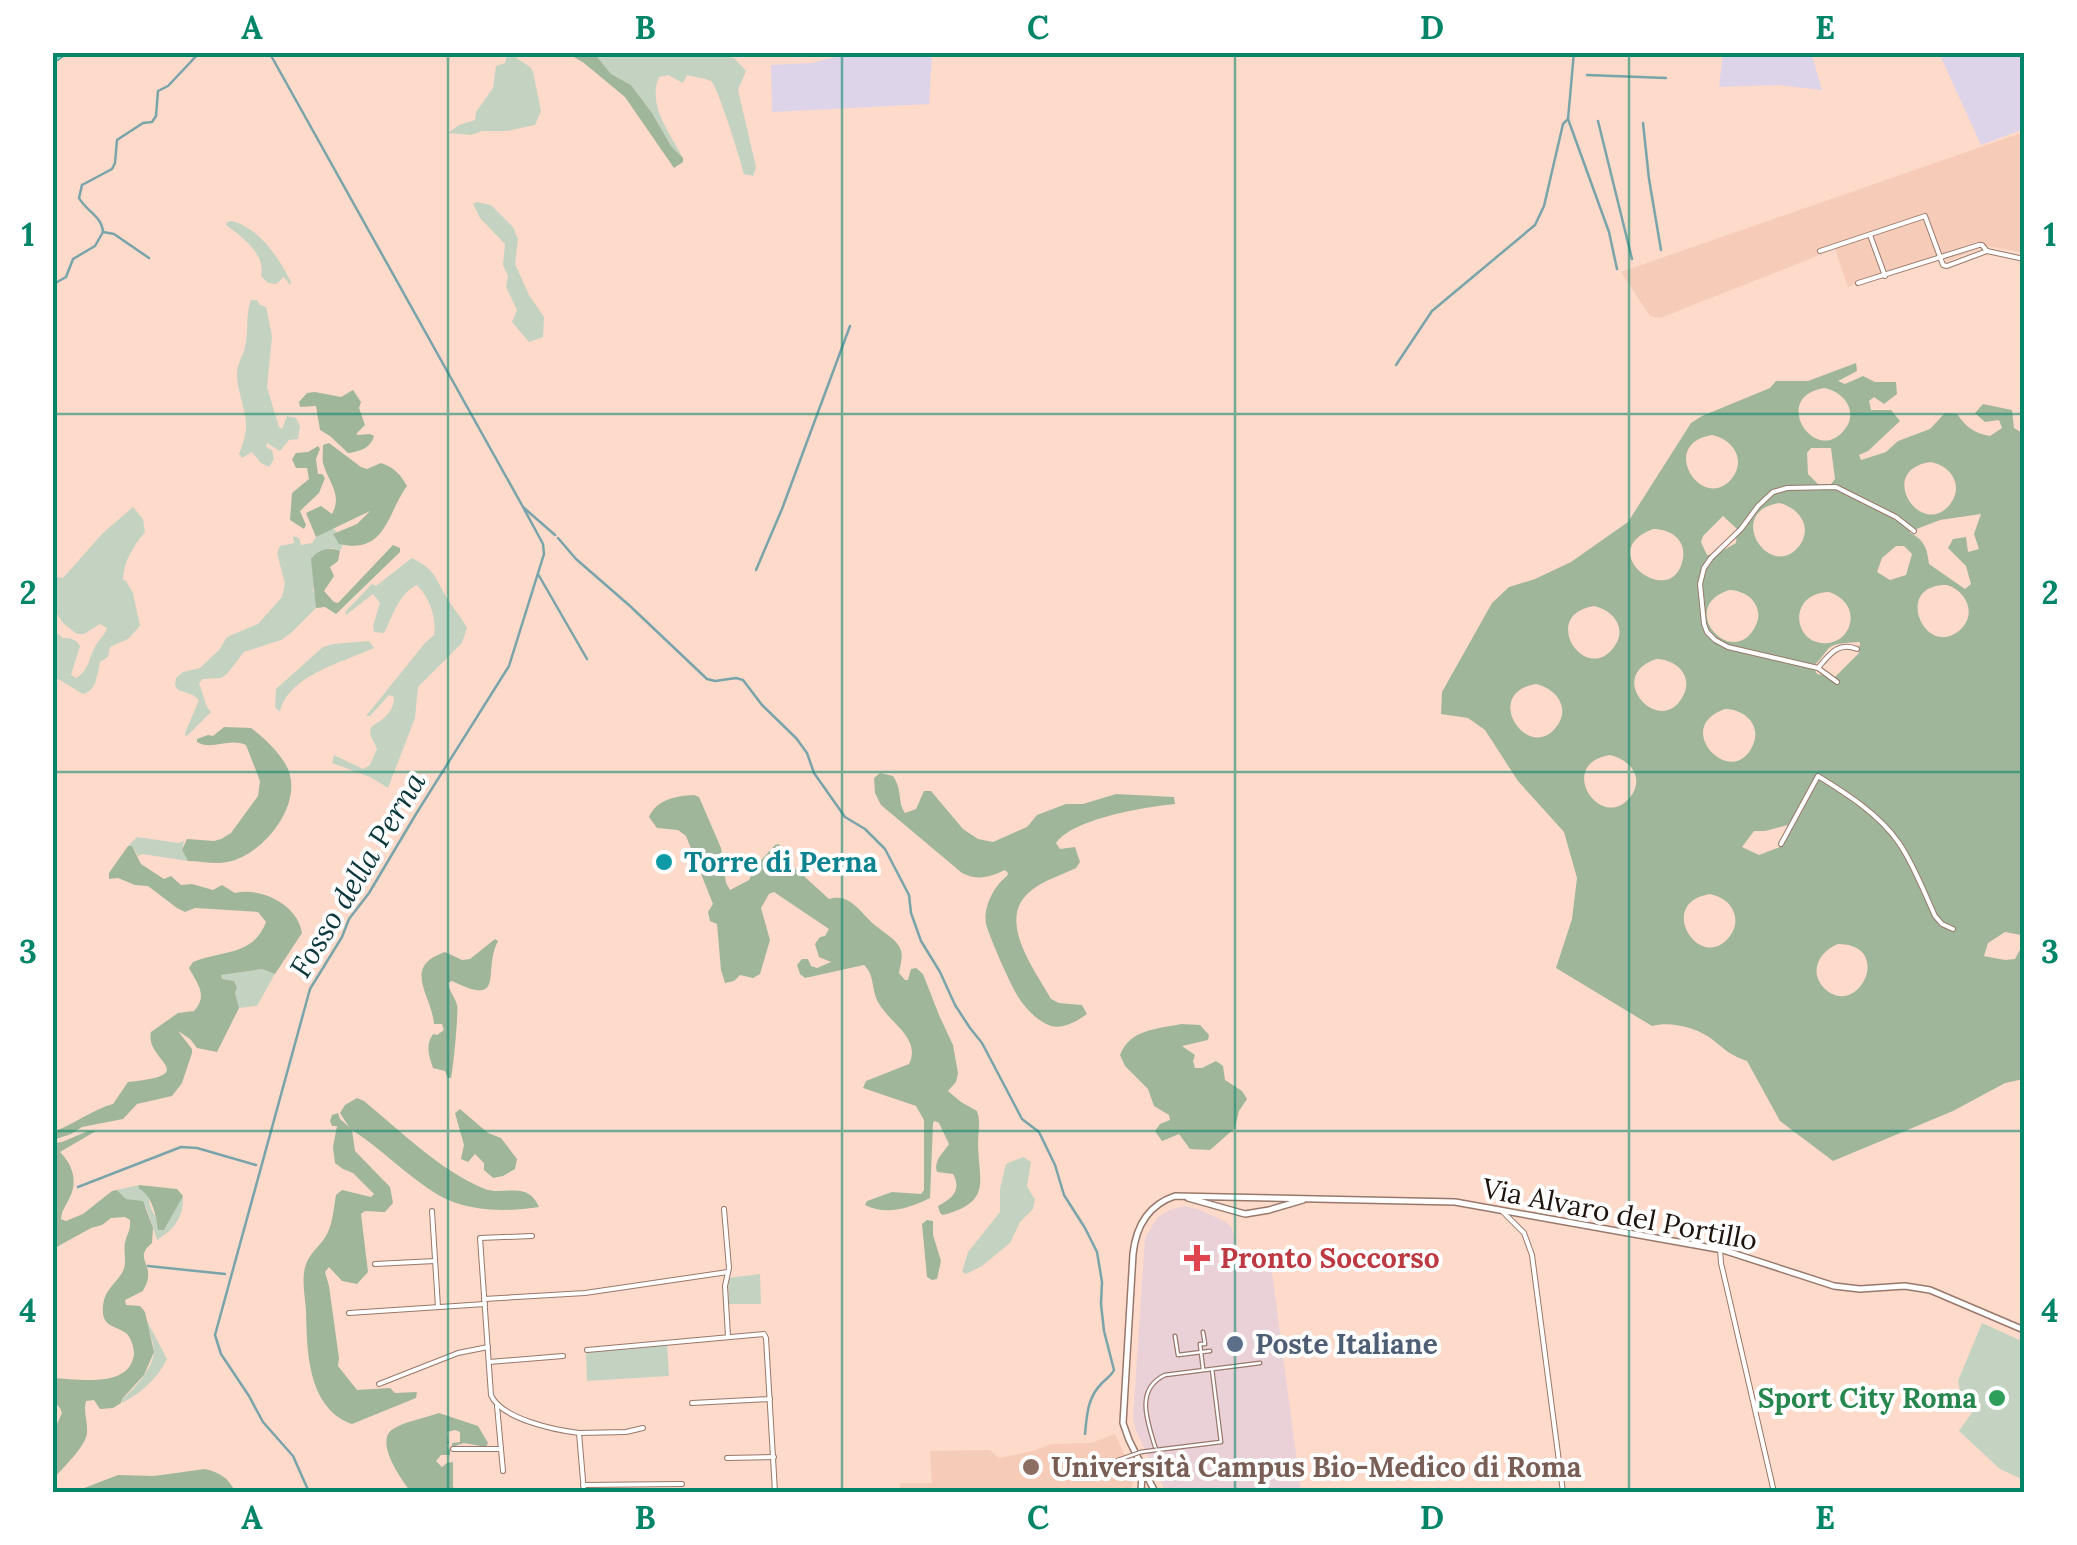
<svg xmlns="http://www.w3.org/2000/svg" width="2077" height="1545" viewBox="0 0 2077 1545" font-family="Lora,serif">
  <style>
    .built { fill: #f6ccb9 }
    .industrial { fill: #ddd4e9 }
    .medical { fill: #ead1d7 }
    .green { fill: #c4d3c1 }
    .forest { fill: #9fb69a; fill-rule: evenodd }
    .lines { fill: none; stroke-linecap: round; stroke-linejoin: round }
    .stream { stroke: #78a4aa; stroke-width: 2.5 }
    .pedestrian-casing { stroke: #98786a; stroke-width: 5 }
    .minor-casing { stroke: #98786a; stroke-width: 6 }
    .tertiary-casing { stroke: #98786a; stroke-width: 8 }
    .trunk-casing { stroke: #408981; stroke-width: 10 }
    .pedestrian { stroke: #fff; stroke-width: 2.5 }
    .minor { stroke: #fff; stroke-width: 4 }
    .tertiary { stroke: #fff; stroke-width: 5 }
    .trunk { stroke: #74d4cc; stroke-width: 8 }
    .pedestrian-bridge-casing { stroke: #98786a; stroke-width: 5; stroke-linecap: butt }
    .pedestrian-bridge { stroke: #fff; stroke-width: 2.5 }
    .grid { fill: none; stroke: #008568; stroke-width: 2.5; stroke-opacity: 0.55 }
    .culture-dot { fill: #0f9aa8; stroke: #fff; stroke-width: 4 }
    .health-dot { fill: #e0444e; stroke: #fff; stroke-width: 4 }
    .service-dot { fill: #5c6f8a; stroke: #fff; stroke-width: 4 }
    .leisure-dot { fill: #2e9e5b; stroke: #fff; stroke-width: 4 }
    .education-dot { fill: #8d6e63; stroke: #fff; stroke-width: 4 }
    .labels { text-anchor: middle; stroke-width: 8; stroke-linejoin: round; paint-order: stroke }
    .culture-label { font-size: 28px; font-weight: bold; fill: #0d838f; stroke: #fff; text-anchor: start }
    .street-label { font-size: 28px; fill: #1f130e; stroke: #fff }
    .health-label { font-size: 28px; font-weight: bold; fill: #be3a42; stroke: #fff; text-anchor: start }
    .service-label { font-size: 28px; font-weight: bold; fill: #4e5e75; stroke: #fff; text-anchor: start }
    .leisure-label { font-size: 28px; font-weight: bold; fill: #27864d; stroke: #fff; text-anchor: end }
    .education-label { font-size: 28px; font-weight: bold; fill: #785e54; stroke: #fff; text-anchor: start }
    .water-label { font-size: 30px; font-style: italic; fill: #0c383d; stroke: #fff }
    .neatline { fill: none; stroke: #008568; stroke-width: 4 }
    .grid-label { font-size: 32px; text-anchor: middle; font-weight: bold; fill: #008568 }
  </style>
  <rect width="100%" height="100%" fill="#fddaca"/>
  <g class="built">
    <path d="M2024 132V253L1987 246 1947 261 1941 253 1848 287 1835 249 1660 318 1650 316 1621 272Z"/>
    <path d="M1115 1434 1134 1476 1131 1492H900V1483H932L930 1451 990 1450 998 1458 1029 1452 1052 1444 1091 1443Z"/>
  </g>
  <g class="industrial">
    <path d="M1811 52 1822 90 1777 85 1719 87 1723 53Z"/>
    <path d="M851 53H932L929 104 772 112 771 65 812 63Z"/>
    <path d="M1882 53H2024V129L1981 145 1940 55Z"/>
  </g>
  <path class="medical" d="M1185 1206 1200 1210 1226 1222 1232 1228 1238 1261 1270 1257 1301 1492H1166L1136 1431 1133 1419 1145 1238 1157 1218 1169 1210Z"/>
  <g class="green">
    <path d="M508 52 530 67 533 72 541 111 535 125 507 131H482L471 135 448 133 459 125 475 120 476 112 493 88 496 66 505 63Z"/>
    <path d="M704 52 734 58 746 71 738 90 756 167 753 176 744 174C741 161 718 87 711 81 705 78 693 77 687 75L683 83 668 75 659 77C647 105 670 133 683 158L671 146 652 113 631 85 611 74 594 53Z"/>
    <path d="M477 202 491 205 513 227 518 239 515 264 529 295 544 317 543 337 529 342 512 322 517 310 506 287 508 276 503 265 505 244 480 218 473 204Z"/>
    <path d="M232 221C261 229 278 257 291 282L290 285 284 277 276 284 268 283 261 276C266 254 242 237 226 225L227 222Z"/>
    <path d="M251 300H257L260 305 266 307 272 336 267 387 279 427 282 429 287 416 296 418 300 426 298 439 289 440 280 451 267 443 266 447 272 450 274 459 269 467 261 463 252 452 242 458 239 454C254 418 241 412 237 377 236 365 242 359 245 347 249 331 245 316 251 300Z"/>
    <path d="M133 507 143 519 145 532C134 545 123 562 123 580L126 581 133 593 140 626 128 639 110 647 108 657 100 662C97 674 97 691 83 694L58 679H53V630L63 638C71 638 76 639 80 646L71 675 76 678C91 669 88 656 98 642 101 638 105 634 107 628L100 624 84 634H77L63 623 53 608V576L63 578 102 534Z"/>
    <path d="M333 528 337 532 334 534 339 543 343 545 340 551 331 548 313 590 317 600 316 608 291 633 281 640 244 652 227 674 221 678 203 679 199 683 207 707 211 712 186 737 185 733 199 700 193 695 178 690 175 685 176 678 183 672 200 668 219 650 227 637 258 624 282 597 285 584 277 553 280 546 294 543 293 536 299 538 301 545 312 543 316 537Z"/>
    <path d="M412 558C433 569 434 574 444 593 451 606 461 616 467 628L462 643 418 687 415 718 388 788 370 777 332 763 334 755 363 769 370 765 377 749 370 734 371 727C383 719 394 713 394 697L389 695 370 716H366L425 643 434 635C437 618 429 597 417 585 398 594 393 616 384 633L374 632 373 626 380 603 373 594 346 615 345 612 372 584 376 586Z"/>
    <path d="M369 641 374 648C344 662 288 675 280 712L275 707 276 689 323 647 333 644Z"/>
    <path d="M137 837 179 843 184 841 182 850 188 861 142 854 138 856 132 846H128Z"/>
    <path d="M263 969 275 974 257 1006 239 1008 235 993 237 987 234 981 222 979 221 975Z"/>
    <path d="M1023 1157 1031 1162 1027 1186 1035 1200 1033 1209 1020 1222 1010 1243 982 1266 966 1274 962 1272 968 1252 1000 1212V1189L1006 1164Z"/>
    <path d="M139 1185V1189C152 1194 147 1198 151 1208 154 1216 158 1216 157 1225L165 1229 177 1203 183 1196C184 1217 174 1230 157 1240L146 1207 126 1199 117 1190Z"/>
    <path d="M760 1274 761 1304H729L728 1278Z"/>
    <path d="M146 1319 167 1359C158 1378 140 1394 122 1403V1399C134 1390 154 1367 154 1351 154 1340 147 1329 146 1319Z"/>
    <path d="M1982 1323 2024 1342V1480L2000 1469 1959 1431 1978 1404 1960 1392 1958 1381Z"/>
    <path d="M667 1345 669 1376 587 1381 586 1352Z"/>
  </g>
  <g class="forest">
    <path d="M567 53H594L611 74 631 85 652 113 671 146 683 158V162L674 168 625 97 584 63Z"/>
    <path d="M1856 363 1857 371 1838 381 1845 384 1863 376 1875 382H1896L1897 394 1884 404 1874 397 1869 401 1871 410H1891L1900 421 1868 451 1859 455 1861 460 1886 452 1898 441 1930 429 1945 413 1957 414C1966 427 1974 433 1990 436L2002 428 1999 420 1985 422 1975 413 1983 404 2012 410 2014 428 2024 434V1079L2005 1083 1953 1111 1833 1161 1780 1121 1747 1061C1732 1056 1725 1050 1713 1040 1697 1028 1672 1021 1652 1026L1556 968 1572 919 1577 878 1564 832 1518 781 1485 730 1468 718 1441 714 1442 692 1492 603 1509 587 1535 579 1571 562 1628 522 1691 423 1702 416 1770 388 1776 381H1808ZM1824 388C1843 391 1859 411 1845 429 1816 468 1769 397 1824 388ZM1712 435C1732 439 1746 458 1733 477 1704 516 1656 444 1712 435ZM1811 448H1831L1835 479 1831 484H1818L1808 474 1807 453ZM1930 462C1950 465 1964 484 1951 503 1923 542 1874 471 1930 462ZM1779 503C1798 507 1813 526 1800 545 1771 584 1723 512 1779 503ZM1981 514 1974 534 1979 549 1968 552 1966 537 1953 539 1948 548 1966 566 1971 584 1965 589 1929 564C1927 547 1924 540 1909 532L1940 520ZM1723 516 1737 529 1736 543 1717 554 1707 555 1701 542 1703 536ZM1653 529C1670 529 1686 539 1683 558 1674 613 1591 552 1653 529ZM1896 546H1904L1912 554 1906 575 1890 580 1877 572 1882 558ZM1947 585C1966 591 1977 613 1961 629 1926 662 1891 584 1947 585ZM1729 590C1748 590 1766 607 1755 627 1733 670 1675 608 1729 590ZM1829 592C1845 597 1856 612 1848 629 1844 637 1837 642 1828 643 1793 647 1786 593 1829 592ZM1594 606C1613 610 1628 628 1614 647 1586 686 1538 615 1594 606ZM1860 642 1859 653 1835 677 1817 674 1813 666C1821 660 1823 654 1829 648 1836 642 1851 643 1860 642ZM1656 659C1676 659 1694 676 1683 696 1661 739 1603 677 1656 659ZM1536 684C1555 688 1571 707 1557 726 1529 765 1480 693 1536 684ZM1725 709C1745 709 1763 726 1752 747 1731 790 1671 727 1725 709ZM1610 755C1629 759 1645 777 1631 796 1602 835 1554 764 1610 755ZM1788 825 1780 847 1759 855 1742 847 1754 831H1765ZM1710 894C1721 897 1730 901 1734 913 1737 921 1735 929 1730 936 1701 975 1654 903 1710 894ZM2005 932 2021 935 2022 946 2015 959 2005 960 1984 956 1988 943ZM1838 944C1895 944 1858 1021 1824 988 1808 971 1820 951 1838 944Z"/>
    <path d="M353 390 361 402 359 408 365 425 357 433V435L370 434 374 436C371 448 359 452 348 453L330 436 320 430 316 406 300 407 299 402 307 393 315 392 341 397Z"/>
    <path d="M329 443 361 467 367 469 381 463C395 468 400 474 407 486 387 513 386 555 339 544L333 534 357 524 370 511 316 537 306 513 321 506 332 514C343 494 328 482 323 463 322 458 323 451 323 445Z"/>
    <path d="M318 446 320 449 316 459 318 474H322L325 478 319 493 300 511 306 525 304 529 290 520 292 493 309 479 307 468H296L292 459 296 453 308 452Z"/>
    <path d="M393 545 400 548V552L336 614 325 607 316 608 311 559C319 549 329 547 340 551L338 561 330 567 334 576 324 591 334 602 338 603Z"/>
    <path d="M224 727 251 728C264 737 286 758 290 775 299 810 261 856 227 862 215 865 201 861 188 861L182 850 187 839 214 841 221 839 231 833 258 796 260 781 246 745C229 737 212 751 197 742V739L208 735 213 736Z"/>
    <path d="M880 773 893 776C903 791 897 801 905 813L916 809 924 791H931L963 829 978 839 993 842 1027 827 1037 815 1066 804H1083L1116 794 1174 797 1175 804C1146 807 1074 818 1056 843L1060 849 1075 847 1080 862 1076 868C1062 875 1044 880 1032 890 994 918 1035 970 1051 999L1059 1003 1082 1005 1087 1014C1077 1021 1064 1029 1051 1026 1038 1022 1024 1007 1017 995 1010 984 989 936 986 924 983 907 994 886 1007 876L1008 873 1005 870C990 877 978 881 962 873L881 805 875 793 874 778Z"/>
    <path d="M694 795 699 797 721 848 726 883 730 890 749 880 755 867 775 845 779 844 784 858 829 899C851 892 861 914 876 926 884 933 895 938 900 948 904 956 900 965 899 973L905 980H908L911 969 916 968 923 974 939 1015 953 1045 958 1073 956 1082 948 1091 961 1102 977 1111C981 1122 978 1132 978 1144 979 1182 992 1202 943 1215L940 1213 938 1206C952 1199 962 1190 953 1174L937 1172C933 1161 944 1152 949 1144L939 1123 935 1121 933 1123 930 1198C910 1208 886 1216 865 1205L867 1201 892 1192 921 1194 924 1190V1120L916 1106 863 1088 866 1081 909 1064C922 1038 888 1022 878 1002 871 989 875 975 864 965L805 978 800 974 797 965 802 959H808L811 966 817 968 831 962 819 957 815 944 820 937 825 936 829 929 774 892 769 894 761 908 770 940 760 974 753 978 740 975 734 981 725 983 721 970 717 924 710 921 708 912 713 904 686 836 678 830 657 828 649 817C657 799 676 796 694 795Z"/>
    <path d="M128 846H132L141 864 164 879 171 876 181 885 192 884 213 890 222 885 235 893C262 887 298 905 302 933L275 974 262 969 221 975 222 979 234 981 237 987 235 993 239 1008 217 1052 197 1048 190 1039 178 1031 192 1049V1053L182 1083 172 1096 137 1104 123 1119 82 1127 71 1134 53 1140V1132C72 1125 94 1109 113 1104L128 1082C204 1074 144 1061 151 1032L178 1013 194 1011C208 995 198 985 189 968L193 962C220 950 253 957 266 922L258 912 195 908 185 912 177 908 148 886 135 885 118 878 109 879V873Z"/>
    <path d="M495 939 498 941C482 971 507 1008 452 981L448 983C450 993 455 997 457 1005 459 1009 453 1072 451 1078H448L445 1071 433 1068C429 1055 425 1046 433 1034L437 1035 444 1030 442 1024H434C432 995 401 967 445 952L462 960 470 959Z"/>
    <path d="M1181 1024 1200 1025 1209 1035 1208 1040 1182 1046 1195 1055 1193 1061 1195 1068H1202L1216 1061 1223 1066 1225 1080 1242 1091 1247 1099 1239 1111 1235 1128 1210 1150 1190 1149 1179 1134 1162 1141 1155 1131 1160 1124 1170 1120 1169 1115 1154 1106 1148 1089 1125 1066 1120 1055C1130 1029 1157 1029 1181 1024Z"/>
    <path d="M357 1098 364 1101C402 1132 439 1170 485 1189 503 1196 528 1180 539 1207 508 1212 469 1212 440 1196 409 1178 382 1149 352 1130L355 1151 390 1187 393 1203 385 1212 365 1211 361 1214 368 1272 357 1284 342 1281 329 1267 325 1272 329 1286 339 1358 338 1366 357 1390 390 1388 395 1393 417 1392 416 1398 352 1424C307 1408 307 1350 306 1310 305 1296 301 1278 306 1264 310 1252 323 1244 328 1232 333 1221 334 1206 336 1195L342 1190 371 1197 374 1194 353 1173 343 1169 335 1163 333 1147 337 1126H332L330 1121 332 1115 338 1113 340 1119 349 1127 340 1113 345 1105Z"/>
    <path d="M460 1109 488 1133 501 1138 517 1159 515 1169 503 1176 493 1178 484 1170V1163L475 1154 468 1162 461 1159 464 1145 455 1113Z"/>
    <path d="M88 1131H96L60 1152C72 1164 78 1180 70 1197 66 1206 62 1209 61 1219L66 1221 83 1214 112 1191 117 1190 126 1199 143 1201 153 1228 152 1243C135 1257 150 1262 148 1277 148 1282 145 1286 143 1291L125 1300 126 1305 140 1306 145 1312 154 1352 144 1375 122 1399 121 1403 113 1408 100 1409 94 1400 86 1401C83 1411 88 1422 87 1433 86 1446 62 1469 53 1479V1433L62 1413 60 1408 53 1400V1378C77 1379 130 1389 134 1354 134 1348 131 1337 126 1333 114 1325 101 1327 103 1306 104 1291 115 1284 122 1273 128 1262 123 1254 125 1243 127 1233 131 1231 130 1220L125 1217 111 1218 102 1225 91 1228 53 1249V1143L62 1142Z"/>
    <path d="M139 1185 177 1189 183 1196 164 1230H158C157 1217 151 1193 139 1189Z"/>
    <path d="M927 1220 933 1221V1235L941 1261 937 1279 932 1280 927 1277 922 1224Z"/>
    <path d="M439 1413 478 1426 488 1443 486 1447 464 1443 452 1447V1443L460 1442V1432L455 1430 447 1432 449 1443 447 1446 450 1450V1455H441L436 1461 442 1467 447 1463 453 1462V1487L458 1492H411C401 1479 374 1441 393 1429 406 1421 425 1418 439 1413Z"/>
    <path d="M205 1469C219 1472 229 1478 235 1492H74L118 1475 154 1476Z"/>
  </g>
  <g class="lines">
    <g class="stream">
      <path d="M269 52 523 507 555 535"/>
      <path d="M1574 52 1568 119 1609 232 1617 269"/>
      <path d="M1587 75 1666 78"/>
      <path d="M1598 121 1632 259"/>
      <path d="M1643 123 1649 179 1661 250"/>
      <path d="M103 232 114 234 149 258"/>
      <path d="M52 285 66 277 73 259 95 246 103 232C102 216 86 211 79 198L82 185 112 169 115 163 117 140 143 123 152 122 156 116 158 91 168 86 200 52"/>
      <path d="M1396 365 1432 311 1535 225 1544 206 1563 124 1568 119"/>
      <path d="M558 538 576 559 630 606 707 679 715 681 736 678 743 680 762 705 796 738 807 753 814 773 845 817 865 829 885 849 909 895 911 913 921 941 940 972 955 1005 970 1028 982 1043 1022 1119 1039 1132 1055 1165 1064 1195 1085 1228 1097 1252 1102 1282 1101 1304 1104 1331 1114 1370C1111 1376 1106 1379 1102 1383 1087 1398 1087 1415 1085 1434"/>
      <path d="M756 570 782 509 850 326"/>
      <path d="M538 574 587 659"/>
      <path d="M78 1187 181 1147 197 1148 256 1165"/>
      <path d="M148 1266 225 1274"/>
      <path d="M309 1492 293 1456 263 1422 249 1396 221 1354 215 1335 310 989 342 937 349 919 369 893 416 814 509 666 544 554 543 544 523 507"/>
    </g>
    <defs>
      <g id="pedestrian">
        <path d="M1175 1336 1178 1355 1210 1351"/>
        <path d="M1203 1369 1200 1344H1205L1203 1332"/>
        <path d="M1212 1369 1221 1442 1156 1450C1149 1425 1133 1390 1165 1375L1260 1363"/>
      </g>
      <g id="minor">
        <path d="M1870 235 1885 276"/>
        <path d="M1820 251 1925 216 1943 265 1947 266 1987 251"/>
        <path d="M1858 283 1979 245H1982L1987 251 2024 259"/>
        <path d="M1818 668C1829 655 1838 641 1857 649"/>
        <path d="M1837 682 1818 668 1728 647 1715 640 1707 632 1704 624 1700 584 1704 568 1711 558 1741 529 1758 506 1773 492 1787 488 1836 487 1896 517 1914 531"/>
        <path d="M1781 844 1818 776C1847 794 1879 814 1899 843 1914 865 1924 892 1935 916L1942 924 1953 929"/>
        <path d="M724 1209 729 1268 725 1286 728 1336"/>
        <path d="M432 1211 438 1307"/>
        <path d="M1502 1211 1524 1233 1532 1255 1563 1492"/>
        <path d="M532 1236 480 1238 491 1395C501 1419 555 1430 579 1433L584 1492"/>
        <path d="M1720 1249 1721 1263 1774 1492"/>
        <path d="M375 1264 435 1261"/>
        <path d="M484 1299 585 1293 728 1272"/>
        <path d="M349 1313 485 1304"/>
        <path d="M587 1350 764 1334 766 1338 775 1492"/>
        <path d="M489 1362 563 1356"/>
        <path d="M379 1384 458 1353 488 1347"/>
        <path d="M692 1403 770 1399"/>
        <path d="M497 1406 503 1471"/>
        <path d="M579 1433 626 1432 643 1428"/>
        <path d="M453 1449H501"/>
        <path d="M727 1458 774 1457"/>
        <path d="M583 1485 682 1484"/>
      </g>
      <g id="tertiary">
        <path d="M1188 1198 1245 1214 1269 1210 1303 1200"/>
        <path d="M1141 1492 1142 1472"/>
        <path d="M1155 1492 1129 1440 1123 1423 1133 1254C1136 1226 1148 1205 1175 1196L1455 1202 1723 1250 1834 1286 1860 1289 1905 1286 1930 1290 2024 1330"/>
      </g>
      <g id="trunk">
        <path d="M743 52H800"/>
        <path d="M52 59 62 52"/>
      </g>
    </defs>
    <use href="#pedestrian" class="pedestrian-casing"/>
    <use href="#minor" class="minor-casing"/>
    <use href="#tertiary" class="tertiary-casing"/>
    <use href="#trunk" class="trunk-casing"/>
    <use href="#pedestrian" class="pedestrian"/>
    <use href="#minor" class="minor"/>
    <use href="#tertiary" class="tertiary"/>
    <use href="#trunk" class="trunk"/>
    <defs>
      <path id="pedestrian-bridge" d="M1095 1474V1468L1141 1452 1156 1450"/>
    </defs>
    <use href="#pedestrian-bridge" class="pedestrian-bridge-casing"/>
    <use href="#pedestrian-bridge" class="pedestrian-bridge"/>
  </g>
  <path class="grid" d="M448 52V1492M842 52V1492M1235 52V1492M1629 52V1492M52 414H2024M52 772H2024M52 1131H2024"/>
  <circle class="culture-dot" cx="664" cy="862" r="10"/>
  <path class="health-dot" d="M1192 1243h10v10h10v10h-10v10h-10v-10h-10v-10h10z"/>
  <circle class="service-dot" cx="1235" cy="1344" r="10"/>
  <circle class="leisure-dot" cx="1997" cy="1398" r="10"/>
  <circle class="education-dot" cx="1031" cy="1467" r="10"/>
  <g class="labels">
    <g class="culture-label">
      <text x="684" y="872">Torre di Perna</text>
    </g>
    <g class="street-label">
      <text transform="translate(1620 1214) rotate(11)" y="10">Via Alvaro del Portillo</text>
    </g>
    <g class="health-label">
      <text x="1220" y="1268">Pronto Soccorso</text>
    </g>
    <g class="service-label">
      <text x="1255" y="1354">Poste Italiane</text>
    </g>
    <g class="leisure-label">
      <text x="1977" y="1408">Sport City Roma</text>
    </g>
    <g class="education-label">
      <text x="1051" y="1477">Università Campus Bio-Medico di Roma</text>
    </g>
    <g class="water-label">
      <text transform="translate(358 875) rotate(-59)" y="10">Fosso della Perna</text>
    </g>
  </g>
  <rect width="2077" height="1545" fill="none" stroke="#ffffff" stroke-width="110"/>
  <rect x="55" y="55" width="1967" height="1435" class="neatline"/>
  <g class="grid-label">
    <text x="252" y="39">A</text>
    <text x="645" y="39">B</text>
    <text x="1038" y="39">C</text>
    <text x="1432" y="39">D</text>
    <text x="1825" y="39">E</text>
    <text x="28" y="246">1</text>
    <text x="2050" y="246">1</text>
    <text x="28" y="604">2</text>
    <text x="2050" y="604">2</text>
    <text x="28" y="963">3</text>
    <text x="2050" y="963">3</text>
    <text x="28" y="1322">4</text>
    <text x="2050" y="1322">4</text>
    <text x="252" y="1529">A</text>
    <text x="645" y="1529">B</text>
    <text x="1038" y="1529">C</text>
    <text x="1432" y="1529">D</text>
    <text x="1825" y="1529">E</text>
  </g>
</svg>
